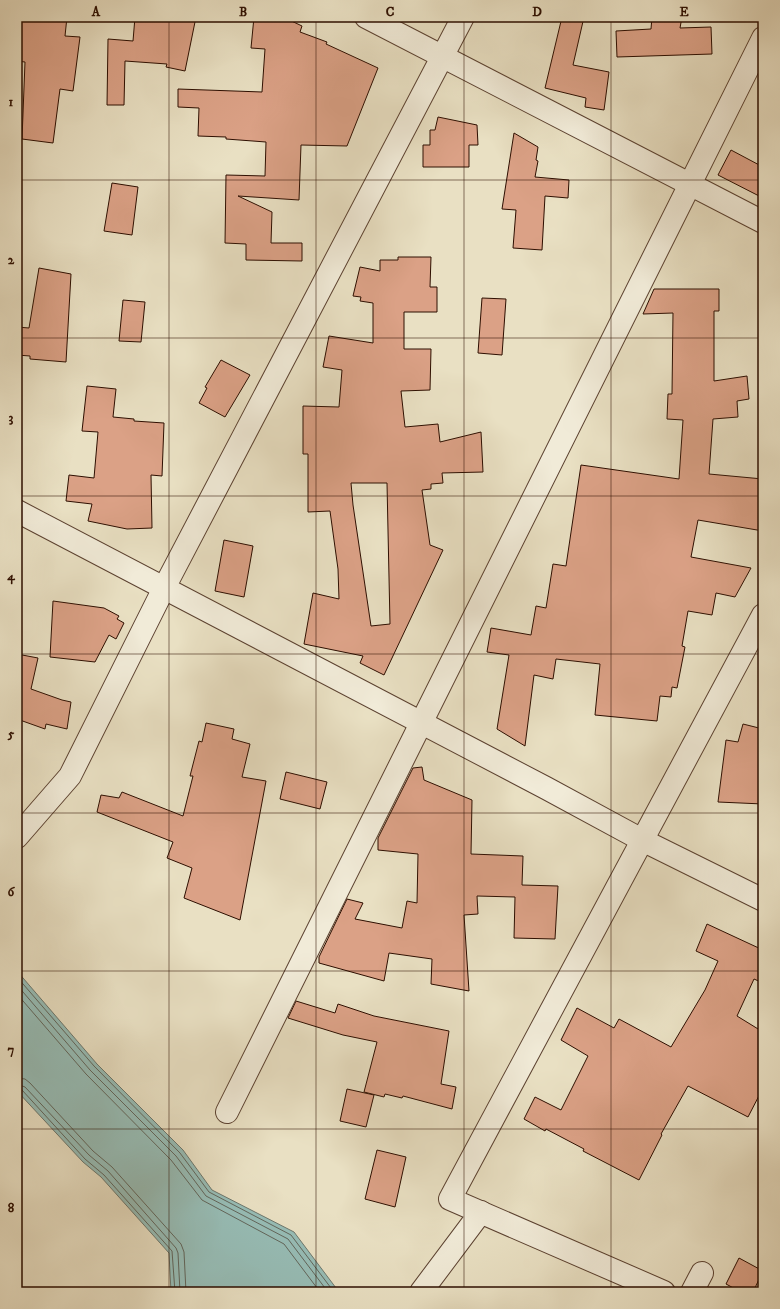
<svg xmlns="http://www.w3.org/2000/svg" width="780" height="1309" font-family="'IM FELL DW Pica',serif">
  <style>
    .water { fill: #97bdb6; stroke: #6d776d }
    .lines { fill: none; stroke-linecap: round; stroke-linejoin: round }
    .shore { stroke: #62665b; stroke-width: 1 }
    .building { fill: #dba186; stroke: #2d0e00; fill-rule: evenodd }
    .minor-casing { stroke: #5c4231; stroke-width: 24 }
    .minor { stroke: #f1ebd8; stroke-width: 22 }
    .grid { fill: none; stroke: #2d0e00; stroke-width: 1; stroke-opacity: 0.55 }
    .neatline { fill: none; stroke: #2d0e00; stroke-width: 1.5 }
    .grid-label { font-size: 13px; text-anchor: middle; font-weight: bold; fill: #2d0e00 }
  </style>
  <rect width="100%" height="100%" fill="#e9e0c3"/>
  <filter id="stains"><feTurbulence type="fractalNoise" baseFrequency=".005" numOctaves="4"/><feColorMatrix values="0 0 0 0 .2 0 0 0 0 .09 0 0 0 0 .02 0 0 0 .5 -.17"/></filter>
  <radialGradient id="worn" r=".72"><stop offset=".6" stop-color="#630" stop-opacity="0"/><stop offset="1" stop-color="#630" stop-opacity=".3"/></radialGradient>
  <polygon class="water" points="17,971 97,1064 183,1150 212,1190 294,1232 339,1292 171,1292 169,1253 101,1177 83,1162 17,1091"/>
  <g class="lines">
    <g class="shore">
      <polyline points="17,977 94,1066 180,1153 209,1192 291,1235 334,1292"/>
      <polyline points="17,985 90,1070 176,1156 206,1196 288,1239 328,1292"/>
      <polyline points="17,994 86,1074 171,1160 202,1200 284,1244 320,1292"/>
      <polyline points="17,1078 25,1079 30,1083 93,1151 112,1167 181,1244 184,1252 186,1292"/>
      <polyline points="17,1084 25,1087 89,1155 108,1171 176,1248 178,1253 180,1292"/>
      <polyline points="17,1089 22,1090 85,1159 104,1175 172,1251 175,1292"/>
    </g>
  </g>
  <g class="building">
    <polygon points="17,17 67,17 65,36 80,37 73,91 60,89 53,143 22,139 25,62 17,61"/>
    <polygon points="135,17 196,17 185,71 166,67 167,64 125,61 124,105 107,105 108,39 133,41"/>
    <polygon points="254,17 283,17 302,26 300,32 327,42 326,44 378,68 347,146 301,145 299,200 238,196 272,212 271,243 302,243 302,261 246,260 246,244 225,243 226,175 265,176 266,142 226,139 226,137 198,136 199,108 178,107 178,89 262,92 265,49 251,48"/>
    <polygon points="562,17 584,17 573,65 609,72 604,110 585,107 586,98 545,88"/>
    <polygon points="652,17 682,17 680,28 711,27 712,54 617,57 616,31 651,29"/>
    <polygon points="438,117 477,125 478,145 469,145 469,167 423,167 423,145 430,145 430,130 435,130"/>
    <polygon points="514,133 538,147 536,160 538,161 535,177 569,180 568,198 545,196 542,250 513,248 516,210 502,209"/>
    <polygon points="731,150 763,167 763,198 718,175"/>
    <polygon points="112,183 138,187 132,235 104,231"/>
    <path d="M398,257H431L430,287H437V312H404V349H431L430,390L401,391L405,427L438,424L440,442L481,432L483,472L442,473L443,483L431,484V489L422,490L430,545L443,550L384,675L360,663L363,656L304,644L313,593L339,599L338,569L330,511L308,512V454H303V406L339,407L342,370L323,367L329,336L373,343V303L360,301L361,297L353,296L360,267L380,271V260H398ZM351,483H387L390,624L371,626L353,505Z"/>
    <polygon points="39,268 71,274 66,362 30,359 30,356 17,355 17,327 29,328"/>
    <polygon points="654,289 719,289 719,311 714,311 714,381 747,376 749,399 737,401 738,417 713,419 709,474 763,479 763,531 698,520 691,557 751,568 735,597 716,593 712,615 688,611 682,646 685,647 677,688 672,687 671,697 660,696 657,721 595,715 600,664 556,659 553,679 534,675 525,746 497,729 509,655 487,652 491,628 531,635 536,606 546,608 553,564 566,566 581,465 679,479 683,420 667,419 668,394 672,394 673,313 643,314"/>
    <polygon points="482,298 506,299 502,355 478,353"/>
    <polygon points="123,300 145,302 141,342 119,341"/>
    <polygon points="221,360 250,375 225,417 199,403 207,388 205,387"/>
    <polygon points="87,386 116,389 113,417 134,419 134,421 164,423 162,476 151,475 152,528 127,529 88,521 92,504 66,501 69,475 94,478 98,432 82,431"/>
    <polygon points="224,540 253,546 244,597 215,591"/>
    <polygon points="53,601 104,608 119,616 117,619 124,623 116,639 109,635 95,662 50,657"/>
    <polygon points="17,654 38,658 31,689 62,700 71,702 67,729 46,724 45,729 17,719"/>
    <polygon points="206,723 234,729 232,739 250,744 242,777 266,781 240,920 184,898 192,868 167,858 173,842 97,812 101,795 119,798 122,792 183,816 193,776 190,776 199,741 202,742"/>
    <polygon points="743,724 763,729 763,804 718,802 726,740 738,742"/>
    <polygon points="422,767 424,780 472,800 471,854 523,856 522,885 558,886 555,939 514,938 515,897 477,896 478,914 464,915 469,991 431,984 432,959 389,953 384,981 319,963 319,957 347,899 363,903 355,919 402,928 407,901 417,903 418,854 378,850 378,838 413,768"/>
    <polygon points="286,772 327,782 320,809 280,799"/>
    <polygon points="707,924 763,950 763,983 754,979 737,1016 763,1032 763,1088 748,1117 688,1086 661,1134 662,1135 639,1180 583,1151 584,1149 546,1129 545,1131 524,1119 535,1097 561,1110 588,1056 561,1040 577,1008 614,1028 619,1019 671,1047 705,990 718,961 696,951"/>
    <polygon points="296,1001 335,1013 338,1004 374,1016 449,1031 441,1084 456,1087 452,1109 403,1096 402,1098 385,1094 384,1097 364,1092 377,1042 343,1035 288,1018"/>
    <polygon points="347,1089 374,1095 366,1127 340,1121"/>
    <polygon points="377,1150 406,1157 395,1207 365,1199"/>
    <polygon points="739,1258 763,1271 753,1292 741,1292 726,1284"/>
  </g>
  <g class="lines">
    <defs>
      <g id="minor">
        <polyline points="366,17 763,222"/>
        <polyline points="17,511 546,788 642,840 763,900"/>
        <polyline points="17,837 70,776 164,588 463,17"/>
        <polyline points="227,1112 763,38"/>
        <polyline points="421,1292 481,1212"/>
        <polyline points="664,1292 450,1199 763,615"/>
        <polyline points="692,1292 702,1273"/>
      </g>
    </defs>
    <use href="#minor" class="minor-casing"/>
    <use href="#minor" class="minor"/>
  </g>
  <path class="grid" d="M169,17V1292M316,17V1292M464,17V1292M611,17V1292M17,180H763M17,338H763M17,496H763M17,654H763M17,813H763M17,971H763M17,1129H763"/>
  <rect width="780" height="1309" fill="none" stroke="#e9e0c3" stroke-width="44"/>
  <rect x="22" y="22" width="736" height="1265" class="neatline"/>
  <g class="grid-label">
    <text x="96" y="16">A</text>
    <text x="243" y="16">B</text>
    <text x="390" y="16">C</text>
    <text x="537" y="16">D</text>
    <text x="684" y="16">E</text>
    <text x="11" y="106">1</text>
    <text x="11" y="264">2</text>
    <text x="11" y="422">3</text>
    <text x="11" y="580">4</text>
    <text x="11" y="738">5</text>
    <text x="11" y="896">6</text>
    <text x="11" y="1054">7</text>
    <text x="11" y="1212">8</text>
  </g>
  <rect width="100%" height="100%" filter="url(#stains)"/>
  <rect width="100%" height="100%" fill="url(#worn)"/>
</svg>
